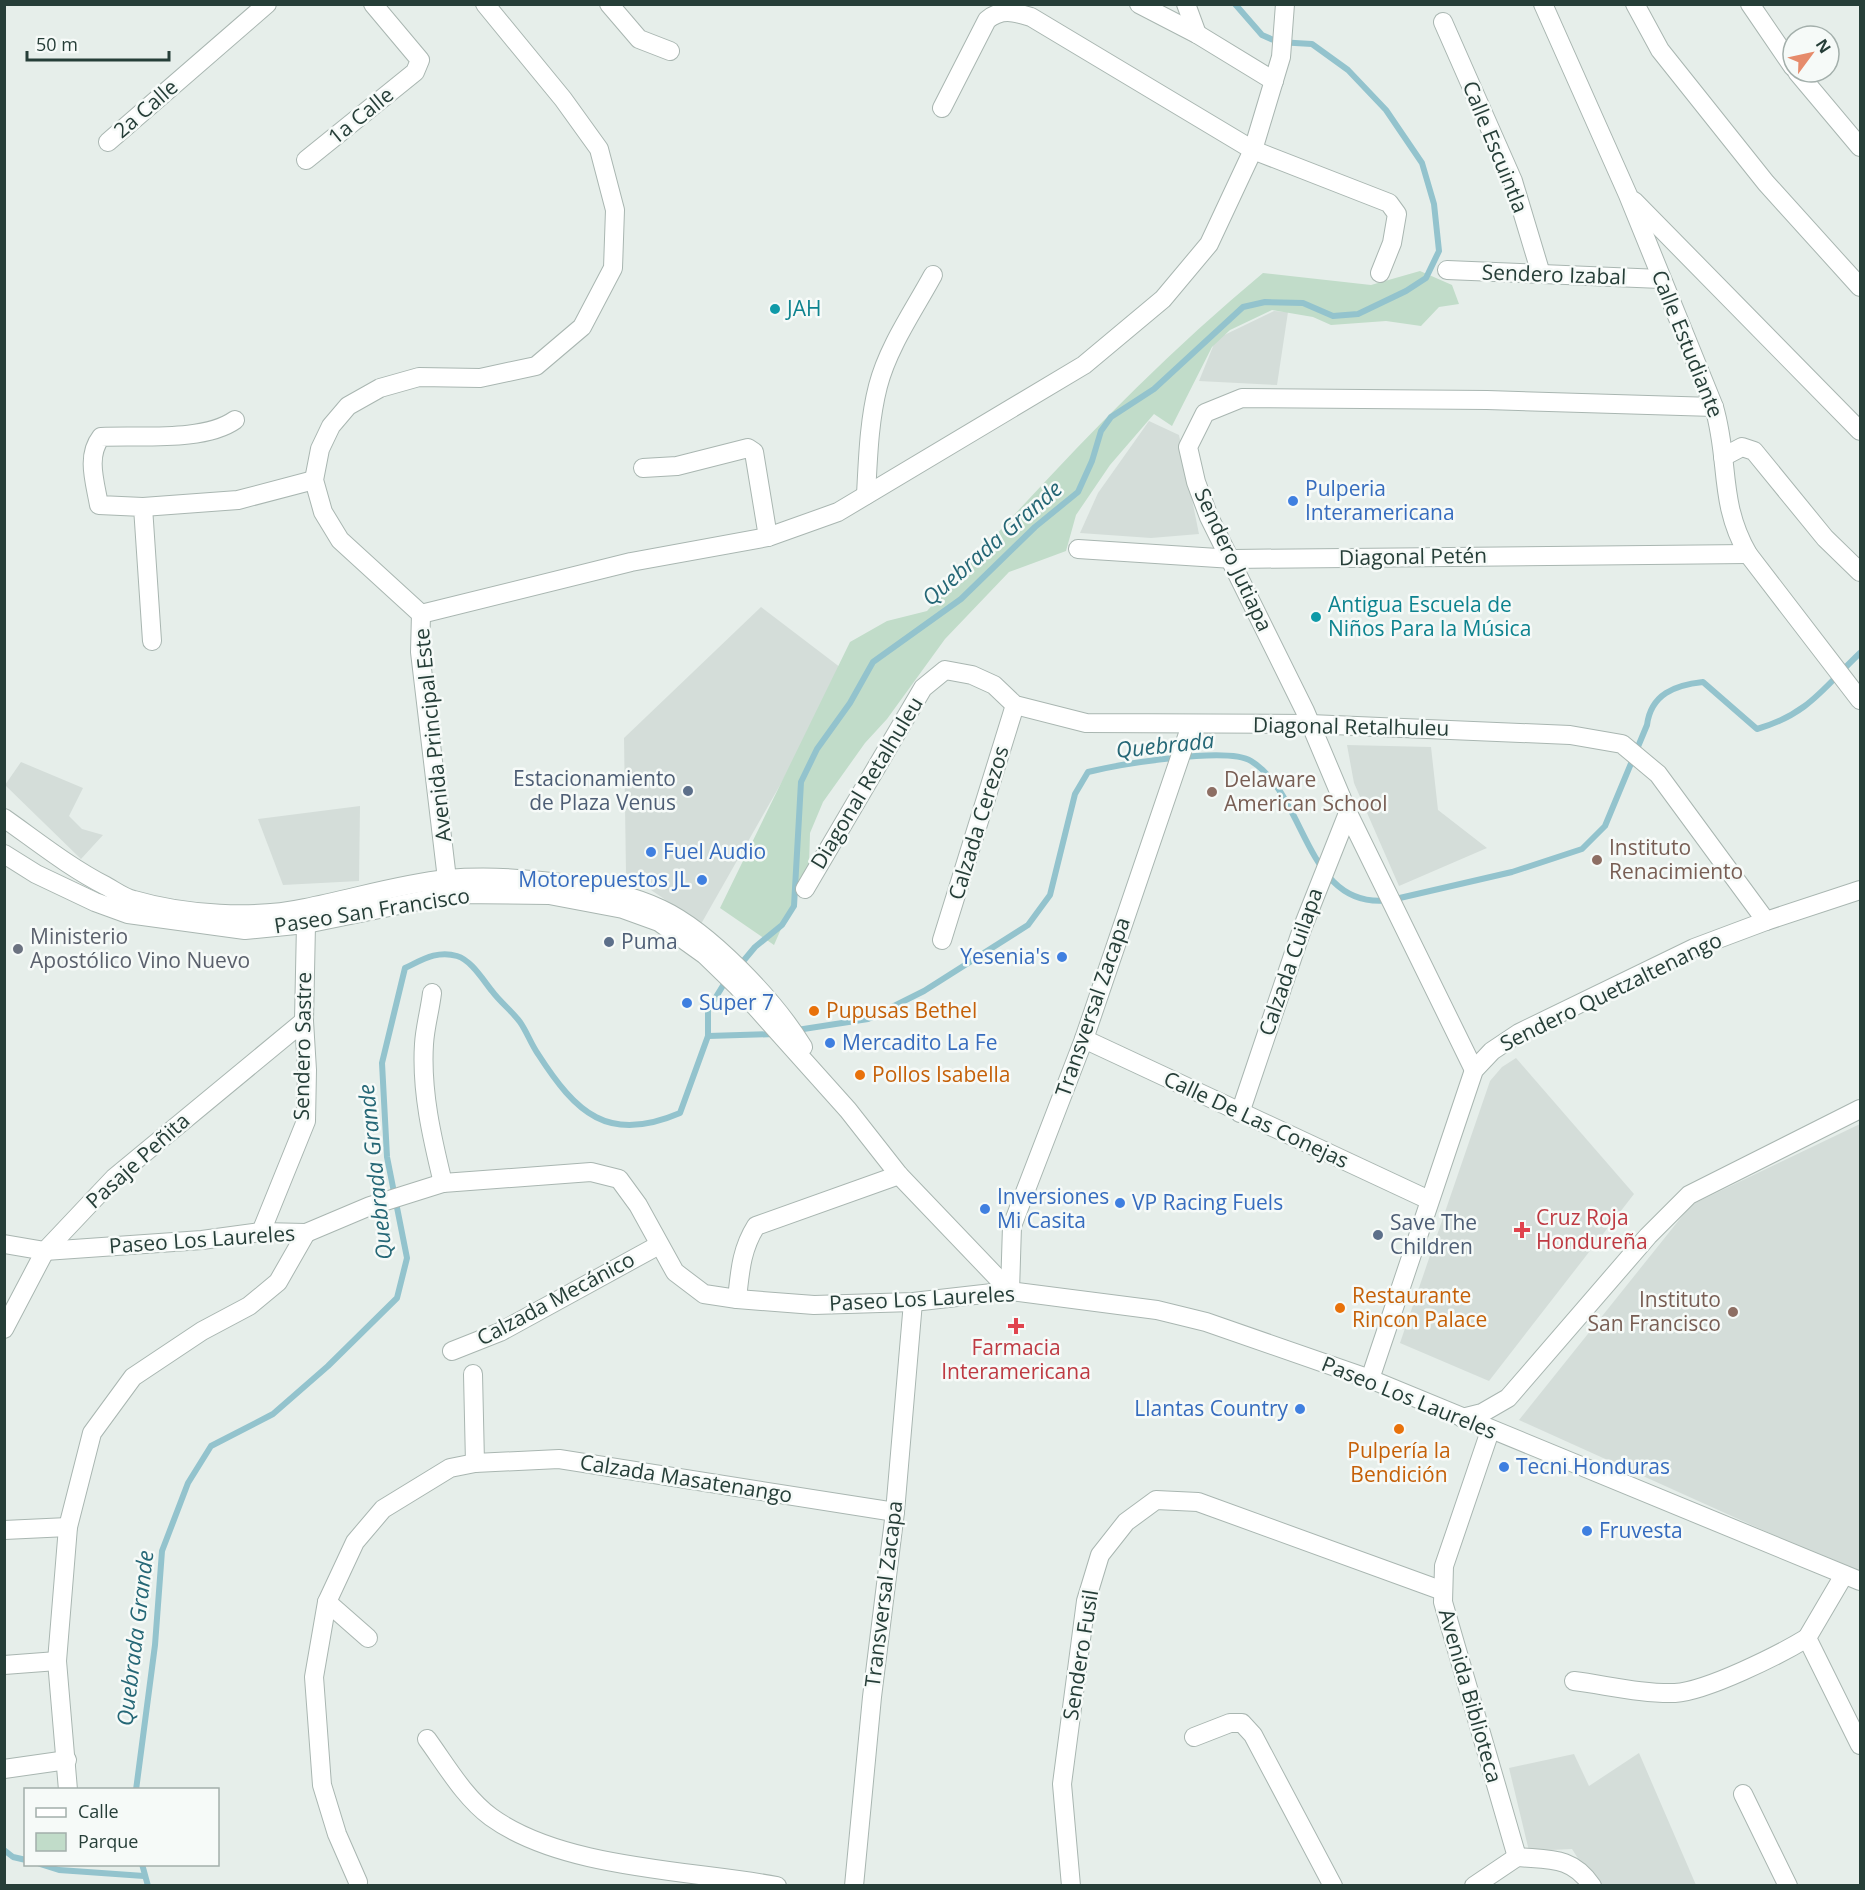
<svg xmlns="http://www.w3.org/2000/svg" width="1865" height="1890" font-family="'Open Sans',sans-serif">
  <style>
    .built { fill: #d4ddd9 }
    .green { fill: #c1dcc9 }
    .lines { fill: none; stroke-linecap: round; stroke-linejoin: round }
    .stream { stroke: #93c3cd; stroke-width: 6 }
    .minor-casing { stroke: #a9b6b1; stroke-width: 20 }
    .minor { stroke: #fff; stroke-width: 18 }
    .culture-dot { fill: #0f9aa8; stroke: #f6faf8; stroke-width: 2 }
    .shop-dot { fill: #3f7fe0; stroke: #f6faf8; stroke-width: 2 }
    .service-dot { fill: #5c6f8a; stroke: #f6faf8; stroke-width: 2 }
    .education-dot { fill: #8d6e63; stroke: #f6faf8; stroke-width: 2 }
    .worship-dot { fill: #6b7280; stroke: #f6faf8; stroke-width: 2 }
    .food-dot { fill: #e8710a; stroke: #f6faf8; stroke-width: 2 }
    .health-dot { fill: #e0444e; stroke: #f6faf8; stroke-width: 2 }
    .labels { text-anchor: middle; stroke-width: 5; stroke-linejoin: round; paint-order: stroke }
    .street-label { font-size: 21px; fill: #263e38; stroke: #f6faf8 }
    .culture-label { font-size: 21px; fill: #0d838f; stroke: #f6faf8; text-anchor: start }
    .shop-label { font-size: 21px; fill: #366cbe; stroke: #f6faf8; text-anchor: start }
    .service-label { font-size: 21px; fill: #4e5e75; stroke: #f6faf8; text-anchor: start }
    .education-label { font-size: 21px; fill: #785e54; stroke: #f6faf8; text-anchor: start }
    .worship-label { font-size: 21px; fill: #5b616d; stroke: #f6faf8; text-anchor: start }
    .food-label { font-size: 21px; fill: #c56008; stroke: #f6faf8; text-anchor: start }
    .health-label { font-size: 21px; fill: #be3a42; stroke: #f6faf8; text-anchor: start }
    .water-label { font-size: 22px; font-style: italic; fill: #256776; stroke: #f6faf8 }
  </style>
  <rect width="100%" height="100%" fill="#e6eeea"/>
  <g class="built">
    <polygon points="1274,311 1288,312 1277,385 1199,381 1216,339"/>
    <polygon points="1149,421 1179,435 1199,534 1151,538 1080,533 1098,493"/>
    <polygon points="761,607 845,671 701,924 626,873 624,738"/>
    <polygon points="1347,745 1431,747 1438,810 1487,848 1399,886 1354,783"/>
    <polygon points="21,762 83,788 69,816 82,829 103,835 81,859 5,785"/>
    <polygon points="360,806 359,881 283,885 258,819"/>
    <polygon points="1516,1058 1634,1194 1489,1381 1400,1343 1490,1081 1502,1067"/>
    <polygon points="1860,1124 1860,1574 1519,1420 1691,1205"/>
    <polygon points="1639,1753 1696,1885 1595,1885 1572,1849 1529,1851 1509,1768 1574,1754 1589,1786"/>
  </g>
  <path class="green" d="M1420,271L1452,285L1459,304L1439,307L1421,326L1386,321L1331,325L1313,317L1272,310L1230,330L1212,347L1172,426L1154,414L1110,465L1076,515L1066,551L1009,572L945,639L887,719L865,743L823,802L810,833L809,865L774,945L720,908L850,642L887,621L927,611C1033,493 1140,375 1263,273L1371,285Z"/>
  <g class="lines">
    <g class="stream">
      <polyline points="740,965 755,947 782,925 794,906 801,782 817,749 850,703 873,662 961,599 1035,527 1078,492 1092,461 1101,431 1111,417 1154,389 1243,307 1265,302 1303,303 1333,316 1358,314 1406,291 1426,278 1439,251 1434,204 1422,163 1386,110 1348,70 1312,44 1278,42 1262,35 1235,4"/>
      <path d="M797,1030L868,1019L924,991L1028,925L1050,895L1075,794L1088,772C1116,765 1227,746 1251,761C1308,796 1305,912 1391,900L1512,872L1582,849L1605,826L1647,725C1651,694 1675,685 1703,682L1757,729C1809,714 1824,687 1860,653"/>
      <polyline points="708,1036 775,1034"/>
      <path d="M136,1790L155,1645L162,1551L188,1483L211,1446L273,1414L328,1366L397,1298L407,1258L387,1157L382,1063L405,968C422,960 437,950 457,956C471,960 483,980 492,991C500,1002 512,1011 520,1022C527,1032 531,1044 538,1054C576,1113 608,1144 680,1113L708,1036V1010L727,979"/>
      <polyline points="4,1850 13,1857 26,1860"/>
      <polyline points="40,1864 59,1870 144,1876"/>
      <polyline points="142,1864 148,1886"/>
    </g>
    <defs>
      <g id="minor">
        <polyline points="609,4 639,39 670,51"/>
        <polyline points="1139,4 1197,34 1274,81"/>
        <polyline points="1186,4 1197,34"/>
        <path d="M1543,4L1628,195L1714,407C1730,461 1718,502 1748,554L1860,700"/>
        <polyline points="1635,4 1660,50 1766,183 1860,287"/>
        <polyline points="1750,4 1793,67"/>
        <polyline points="1443,22 1513,181 1541,274"/>
        <polyline points="1797,72 1860,147"/>
        <path d="M942,108L987,20C1002,8 1014,12 1031,17L1253,150L1389,203L1397,214L1392,243L1380,273"/>
        <polyline points="108,142 267,4"/>
        <polyline points="306,160 415,72 420,60 373,4"/>
        <polyline points="1634,201 1860,431"/>
        <polyline points="1447,270 1661,279"/>
        <polyline points="1723,457 1742,447 1754,451 1825,538 1860,572"/>
        <polyline points="643,468 677,466 748,448 754,452 768,537"/>
        <path d="M866,495C868,458 869,421 878,386C888,347 914,310 933,275"/>
        <polyline points="143,507 238,500 314,480"/>
        <polyline points="1078,549 1233,559 1748,554"/>
        <polyline points="421,614 631,562 768,537 838,512 1084,365 1163,299 1209,244 1253,150 1281,57 1285,4"/>
        <path d="M152,641L143,507L99,505C95,482 86,456 101,437C140,435 204,442 235,420"/>
        <path d="M4,818C38,842 69,867 106,886C115,891 124,898 134,900C185,915 254,919 305,908C352,899 399,884 447,879C507,874 607,883 661,909C710,932 775,1001 803,1047"/>
        <polyline points="4,854 36,874 95,902 128,914 245,930 306,924 453,894 549,895 623,909 659,922 705,955 737,986 848,1110 899,1175 1010,1291"/>
        <polyline points="447,879 420,652 421,614 340,540 323,512 314,480 320,449 331,426 348,406 380,388 419,377 480,378 536,366 582,327 613,268 615,210 599,149 563,99 485,4"/>
        <polyline points="805,889 923,688 945,670 972,675 994,685 1015,705 1086,723 1310,724 1570,735 1622,744 1658,774 1766,921"/>
        <polyline points="942,940 1015,705"/>
        <path d="M432,993C430,1010 425,1027 424,1044C421,1091 432,1138 443,1183"/>
        <polyline points="1084,1039 1429,1200"/>
        <polyline points="1474,1070 1348,813 1305,711 1209,517 1196,482 1188,447 1205,413 1242,398 1487,400 1714,407"/>
        <polyline points="1240,1113 1302,929 1348,813"/>
        <polyline points="261,1232 306,1121 307,1070 304,1021 306,924"/>
        <polyline points="4,1244 45,1251 202,1240 261,1232 306,1233 370,1206 443,1183 591,1172 619,1179 638,1205 675,1272 704,1294 737,1299 814,1305 913,1302 1010,1291 1157,1310 1206,1322 1370,1379 1860,1581"/>
        <polyline points="1010,1291 1012,1226 1084,1039 1191,725"/>
        <path d="M737,1299C740,1272 741,1250 756,1226L899,1175"/>
        <polyline points="4,1329 45,1251 114,1178 304,1021"/>
        <polyline points="452,1351 500,1332 659,1245"/>
        <polyline points="473,1374 475,1463"/>
        <polyline points="1370,1379 1474,1070 1492,1051 1519,1033 1694,948 1766,921 1860,890"/>
        <polyline points="1462,1418 1482,1413 1508,1398 1648,1236 1689,1195 1860,1109"/>
        <polyline points="1490,1431 1444,1566 1443,1602 1517,1857"/>
        <polyline points="4,1530 68,1527"/>
        <polyline points="1844,1575 1807,1638 1860,1745"/>
        <polyline points="327,1602 368,1638"/>
        <polyline points="4,1665 57,1661"/>
        <path d="M1574,1681C1606,1685 1642,1694 1675,1693C1707,1691 1779,1655 1807,1638"/>
        <polyline points="1194,1737 1230,1723 1242,1723 1253,1735 1333,1886"/>
        <path d="M427,1739C446,1765 464,1797 491,1817C563,1869 690,1870 777,1886"/>
        <polyline points="4,1769 67,1760"/>
        <polyline points="68,1790 57,1661 68,1527 92,1433 133,1377 202,1331 249,1306 278,1282 306,1233"/>
        <polyline points="1743,1794 1788,1886"/>
        <path d="M1517,1857C1549,1860 1572,1856 1592,1886"/>
        <polyline points="358,1882 337,1834 322,1785 314,1677 327,1602 355,1542 383,1509 450,1468 475,1463 559,1459 895,1512"/>
        <polyline points="854,1886 872,1697 895,1512 913,1302"/>
        <polyline points="1071,1886 1062,1784 1086,1601 1100,1555 1126,1522 1156,1500 1198,1502 1443,1591"/>
        <polyline points="1474,1886 1517,1857"/>
      </g>
    </defs>
    <use href="#minor" class="minor-casing"/>
    <use href="#minor" class="minor"/>
  </g>
  <g class="culture-dot">
    <circle cx="775" cy="309" r="6"/>
    <circle cx="1316" cy="617" r="6"/>
  </g>
  <g class="shop-dot">
    <circle cx="1293" cy="501" r="6"/>
    <circle cx="651" cy="852" r="6"/>
    <circle cx="702" cy="880" r="6"/>
    <circle cx="1062" cy="957" r="6"/>
    <circle cx="687" cy="1003" r="6"/>
    <circle cx="830" cy="1043" r="6"/>
    <circle cx="1120" cy="1203" r="6"/>
    <circle cx="985" cy="1209" r="6"/>
    <circle cx="1300" cy="1409" r="6"/>
    <circle cx="1504" cy="1467" r="6"/>
    <circle cx="1587" cy="1531" r="6"/>
  </g>
  <g class="service-dot">
    <circle cx="688" cy="791" r="6"/>
    <circle cx="609" cy="942" r="6"/>
    <circle cx="1378" cy="1235" r="6"/>
  </g>
  <g class="education-dot">
    <circle cx="1212" cy="792" r="6"/>
    <circle cx="1597" cy="860" r="6"/>
    <circle cx="1733" cy="1312" r="6"/>
  </g>
  <circle class="worship-dot" cx="18" cy="949" r="6"/>
  <g class="food-dot">
    <circle cx="814" cy="1011" r="6"/>
    <circle cx="860" cy="1075" r="6"/>
    <circle cx="1340" cy="1308" r="6"/>
    <circle cx="1399" cy="1429" r="6"/>
  </g>
  <g class="health-dot">
    <path d="M1519 1221h6v6h6v6h-6v6h-6v-6h-6v-6h6z"/>
    <path d="M1013 1317h6v6h6v6h-6v6h-6v-6h-6v-6h6z"/>
  </g>
  <g class="labels">
    <g class="street-label">
      <text transform="translate(146 109) rotate(-41)" y="7">2a Calle</text>
      <text transform="translate(361 116) rotate(-39)" y="7">1a Calle</text>
      <text transform="translate(1495 147) rotate(68)" y="7">Calle Escuintla</text>
      <text transform="translate(1554 275) rotate(2)" y="7">Sendero Izabal</text>
      <text transform="translate(1687 344) rotate(68)" y="7">Calle Estudiante</text>
      <text transform="translate(1413 557) rotate(-1)" y="7">Diagonal Petén</text>
      <text transform="translate(1233 560) rotate(65)" y="7">Sendero Jutiapa</text>
      <text transform="translate(1351 727) rotate(1)" y="7">Diagonal Retalhuleu</text>
      <text transform="translate(433 735) rotate(-96)" y="7">Avenida Principal Este</text>
      <text transform="translate(867 783) rotate(-59)" y="7">Diagonal Retalhuleu</text>
      <text transform="translate(979 823) rotate(-73)" y="7">Calzada Cerezos</text>
      <text transform="translate(372 911) rotate(-9)" y="7">Paseo San Francisco</text>
      <text transform="translate(1291 962) rotate(-71)" y="7">Calzada Cuilapa</text>
      <text transform="translate(1611 992) rotate(-26)" y="7">Sendero Quetzaltenango</text>
      <text transform="translate(1093 1007) rotate(-71)" y="7">Transversal Zacapa</text>
      <text transform="translate(303 1046) rotate(-89)" y="7">Sendero Sastre</text>
      <text transform="translate(1256 1120) rotate(25)" y="7">Calle De Las Conejas</text>
      <text transform="translate(138 1161) rotate(-42)" y="7">Pasaje Peñita</text>
      <text transform="translate(202 1240) rotate(-4)" y="7">Paseo Los Laureles</text>
      <text transform="translate(556 1299) rotate(-28)" y="7">Calzada Mecánico</text>
      <text transform="translate(922 1299) rotate(-3)" y="7">Paseo Los Laureles</text>
      <text transform="translate(1409 1398) rotate(22)" y="7">Paseo Los Laureles</text>
      <text transform="translate(686 1479) rotate(9)" y="7">Calzada Masatenango</text>
      <text transform="translate(884 1594) rotate(-83)" y="7">Transversal Zacapa</text>
      <text transform="translate(1081 1655) rotate(-81)" y="7">Sendero Fusil</text>
      <text transform="translate(1470 1696) rotate(74)" y="7">Avenida Biblioteca</text>
    </g>
    <g class="culture-label">
      <text x="787" y="316">JAH</text>
      <text x="1328" y="612">Antigua Escuela de<tspan x="1328" dy="24">Niños Para la Música</tspan></text>
    </g>
    <g class="shop-label">
      <text x="1305" y="496">Pulperia<tspan x="1305" dy="24">Interamericana</tspan></text>
      <text x="663" y="859">Fuel Audio</text>
      <text x="690" y="887" text-anchor="end">Motorepuestos JL</text>
      <text x="1050" y="964" text-anchor="end">Yesenia's</text>
      <text x="699" y="1010">Super 7</text>
      <text x="842" y="1050">Mercadito La Fe</text>
      <text x="997" y="1204">Inversiones<tspan x="997" dy="24">Mi Casita</tspan></text>
      <text x="1132" y="1210">VP Racing Fuels</text>
      <text x="1288" y="1416" text-anchor="end">Llantas Country</text>
      <text x="1516" y="1474">Tecni Honduras</text>
      <text x="1599" y="1538">Fruvesta</text>
    </g>
    <g class="service-label">
      <text x="676" y="786" text-anchor="end">Estacionamiento<tspan x="676" dy="24">de Plaza Venus</tspan></text>
      <text x="621" y="949">Puma</text>
      <text x="1390" y="1230">Save The<tspan x="1390" dy="24">Children</tspan></text>
    </g>
    <g class="education-label">
      <text x="1224" y="787">Delaware<tspan x="1224" dy="24">American School</tspan></text>
      <text x="1609" y="855">Instituto<tspan x="1609" dy="24">Renacimiento</tspan></text>
      <text x="1721" y="1307" text-anchor="end">Instituto<tspan x="1721" dy="24">San Francisco</tspan></text>
    </g>
    <g class="worship-label">
      <text x="30" y="944">Ministerio<tspan x="30" dy="24">Apostólico Vino Nuevo</tspan></text>
    </g>
    <g class="food-label">
      <text x="826" y="1018">Pupusas Bethel</text>
      <text x="872" y="1082">Pollos Isabella</text>
      <text x="1352" y="1303">Restaurante<tspan x="1352" dy="24">Rincon Palace</tspan></text>
      <text x="1399" y="1458" text-anchor="middle">Pulpería la<tspan x="1399" dy="24">Bendición</tspan></text>
    </g>
    <g class="health-label">
      <text x="1536" y="1225">Cruz Roja<tspan x="1536" dy="24">Hondureña</tspan></text>
      <text x="1016" y="1355" text-anchor="middle">Farmacia<tspan x="1016" dy="24">Interamericana</tspan></text>
    </g>
    <g class="water-label">
      <text transform="translate(992 543) rotate(-41)" y="8">Quebrada Grande</text>
      <text transform="translate(1165 745) rotate(-6)" y="8">Quebrada</text>
      <text transform="translate(375 1172) rotate(-96)" y="8">Quebrada Grande</text>
      <text transform="translate(135 1638) rotate(-83)" y="8">Quebrada Grande</text>
    </g>
  </g>
  <rect width="1865" height="1890" fill="none" stroke="#263e38" stroke-width="12"/>
  <rect x="24" y="1788" width="195" height="78" fill="#f6faf8" stroke="#a3afab" stroke-width="1.5"/>
  <rect x="36" y="1808" width="30" height="9" fill="#ffffff" stroke="#a3afab" stroke-width="1.5"/>
  <text x="78" y="1818" font-size="18" fill="#263e38">Calle</text>
  <rect x="36" y="1833" width="30" height="18" fill="#c1dcc9" stroke="#a3afab" stroke-width="1.5"/>
  <text x="78" y="1848" font-size="18" fill="#263e38">Parque</text>
  <g transform="translate(1811 54) rotate(57)"><circle r="28" fill="#f6faf8" stroke="#a3afab" stroke-width="1.5"/>
  <path d="M0-4.5L10 22L0 15L-10 22Z" fill="#e68b6b"/>
  <text y="-9" font-size="16" font-weight="bold" text-anchor="middle" fill="#263e38">N</text>
  </g>
  <path d="M27 51v9h142v-9" fill="none" stroke="#263e38" stroke-width="3"/>
  <text x="36" y="51" font-size="18" fill="#263e38" stroke="#f6faf8" stroke-width="4.5" paint-order="stroke">50 m</text>
</svg>
